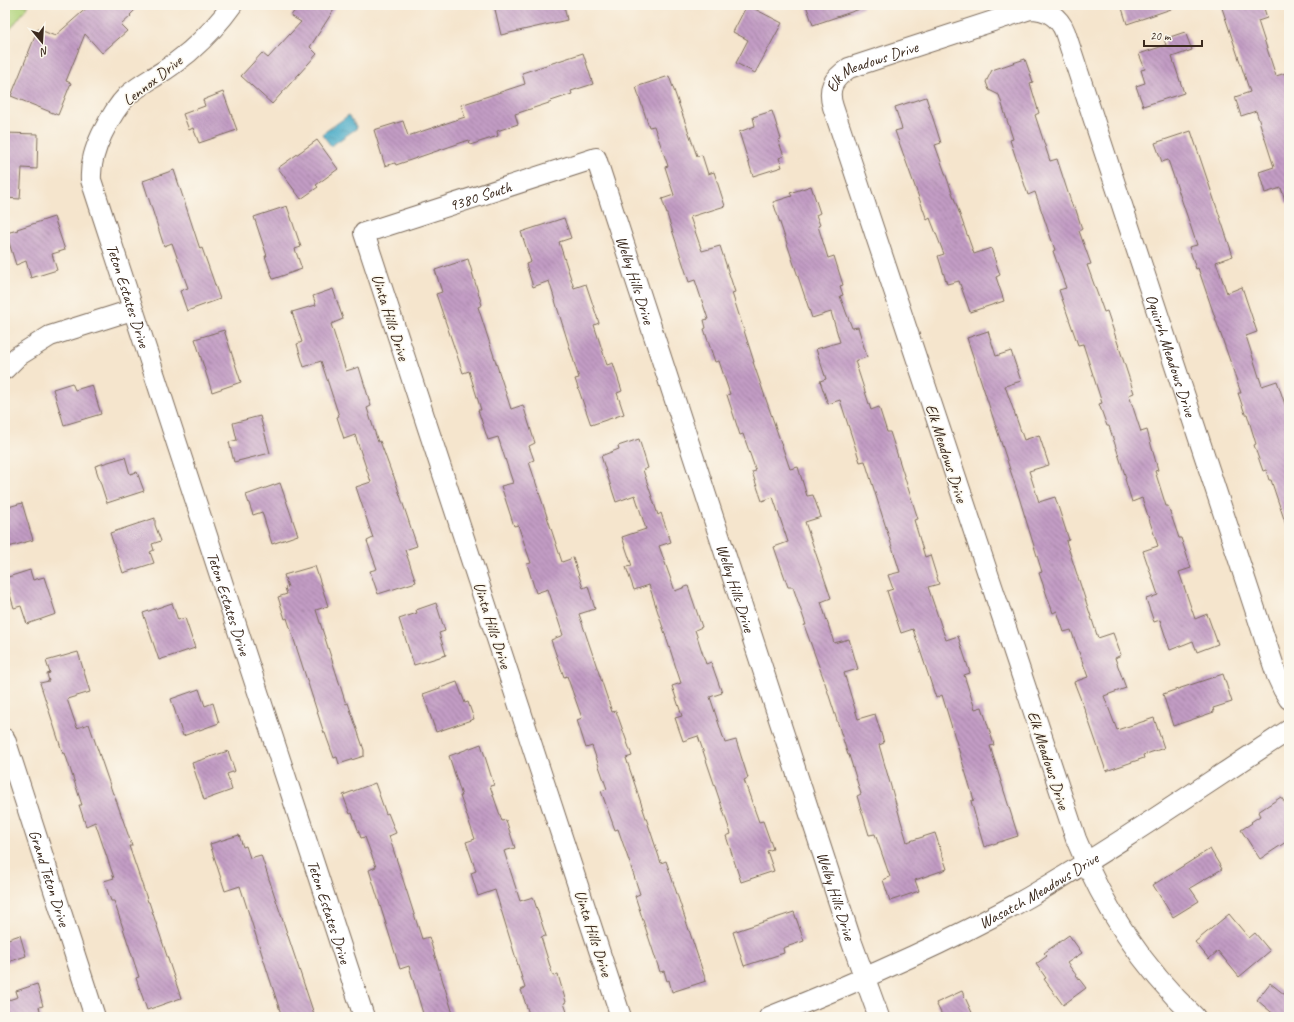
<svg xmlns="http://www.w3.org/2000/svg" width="1294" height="1022" font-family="Caveat,sans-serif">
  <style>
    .park { fill: #b1d47c; stroke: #767f4d }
    .water { fill: url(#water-ripples); stroke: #426a72 }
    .building { fill: url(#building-back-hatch) }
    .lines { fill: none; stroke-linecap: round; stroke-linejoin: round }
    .street-casing { stroke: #7c6b5b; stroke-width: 22 }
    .street { stroke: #fff; stroke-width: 20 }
    .labels { text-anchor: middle; stroke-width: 3; stroke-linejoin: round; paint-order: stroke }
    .street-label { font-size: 16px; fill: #3b2a1e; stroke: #fbf7ec }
  </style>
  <defs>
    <pattern id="water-ripples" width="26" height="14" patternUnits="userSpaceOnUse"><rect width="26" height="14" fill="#48abc7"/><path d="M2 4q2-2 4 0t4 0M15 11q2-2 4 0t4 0" fill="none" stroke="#3d8ba1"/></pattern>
    <pattern id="building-back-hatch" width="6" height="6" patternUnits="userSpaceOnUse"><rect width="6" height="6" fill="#c29cc4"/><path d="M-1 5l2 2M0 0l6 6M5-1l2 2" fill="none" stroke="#9f7f9f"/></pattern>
  </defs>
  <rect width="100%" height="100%" fill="#fbf7ec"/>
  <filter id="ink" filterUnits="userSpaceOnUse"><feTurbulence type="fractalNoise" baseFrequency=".025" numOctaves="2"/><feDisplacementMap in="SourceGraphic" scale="8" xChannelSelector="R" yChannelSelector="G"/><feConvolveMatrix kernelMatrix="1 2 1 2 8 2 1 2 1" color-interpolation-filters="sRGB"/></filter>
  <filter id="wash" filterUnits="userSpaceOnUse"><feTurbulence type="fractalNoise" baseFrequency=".012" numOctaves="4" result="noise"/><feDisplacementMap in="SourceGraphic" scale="16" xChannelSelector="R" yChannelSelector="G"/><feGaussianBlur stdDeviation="0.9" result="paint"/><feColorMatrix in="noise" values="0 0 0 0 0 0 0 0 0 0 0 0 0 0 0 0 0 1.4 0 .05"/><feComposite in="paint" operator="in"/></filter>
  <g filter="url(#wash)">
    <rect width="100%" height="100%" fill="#f5e5cd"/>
    <polygon class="park" points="5,5 29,5 5,36"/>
    <polygon class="water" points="349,115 357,128 331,146 322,134"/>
    <g id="blocks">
      <g class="building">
        <polygon points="90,5 140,5 130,15 131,16 121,25 127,31 102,53 85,34 66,81 71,83 58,115 11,96 38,29 55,36"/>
        <polygon points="298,5 337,5 310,47 317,54 272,104 241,76 262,53 268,58 301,22 291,16"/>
        <polygon points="494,5 564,5 567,20 501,35"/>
        <polygon points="747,5 782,23 755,73 736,63 748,40 733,32"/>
        <polygon points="806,5 863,5 863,8 813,25"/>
        <polygon points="1121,5 1174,5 1174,8 1127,24"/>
        <polygon points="1232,5 1263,5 1267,18 1258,21 1276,76 1289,72 1289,203 1286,203 1281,188 1265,193 1259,172 1274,167 1256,111 1241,116 1235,97 1250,92 1222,8"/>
        <polygon points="1185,32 1192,50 1172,57 1184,93 1143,106 1136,86 1145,83 1141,70 1145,69 1139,54 1166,45 1164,39"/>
        <polygon points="583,53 593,84 571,91 572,94 551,101 552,102 515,114 518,124 497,131 498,136 470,145 469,140 396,165 395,163 385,166 374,130 403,121 408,136 465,117 461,105 525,84 522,73"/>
        <polygon points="1025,59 1033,82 1030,83 1039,113 1035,115 1050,161 1057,159 1073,208 1075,207 1082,229 1079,231 1091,264 1087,265 1104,312 1107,311 1118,344 1134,393 1129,395 1141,432 1147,430 1158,470 1155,471 1166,506 1168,506 1179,538 1181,538 1191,568 1179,572 1195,619 1207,614 1218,644 1197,652 1193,641 1170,650 1160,620 1154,622 1146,599 1158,595 1143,551 1158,546 1142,498 1132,502 1125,479 1126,478 1109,426 1107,426 1099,404 1102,403 1083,344 1078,345 1059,290 1066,288 1053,251 1055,250 1035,192 1028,195 1010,140 1013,139 999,95 989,90 986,82 992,70"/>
        <polygon points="669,76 697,156 702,155 708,174 714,172 725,206 690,217 702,251 720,246 735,292 732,293 754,362 753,362 790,469 798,467 807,496 813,495 821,517 805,522 831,598 821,602 834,643 849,639 858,669 844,673 858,719 875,714 884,743 879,745 907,842 935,833 947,869 915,880 919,891 890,901 883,880 890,877 875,834 869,835 857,796 861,794 849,755 848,755 824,680 804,625 806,625 793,587 788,587 774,547 788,542 773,497 762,501 752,472 756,471 743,434 740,435 727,395 730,394 719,361 715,362 704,329 706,328 704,320 708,319 695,280 689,282 662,199 674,195 665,167 668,166 654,126 649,127 636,87"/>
        <polygon points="223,92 237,130 199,143 193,128 189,130 183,114 205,106 203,100"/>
        <polygon points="926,97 941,143 935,145 974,254 991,248 1000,275 996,277 1004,301 970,312 959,281 947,284 938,256 944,254 930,218 927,220 895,131 902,129 895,107"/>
        <polygon points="772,111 781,139 778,140 784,156 779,158 782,167 753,176 739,132 755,126 753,117"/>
        <polygon points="1191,131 1233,256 1216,262 1227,293 1242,287 1257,332 1246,336 1262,386 1277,381 1289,416 1289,524 1286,525 1271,480 1269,480 1266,470 1263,471 1254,445 1256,444 1247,414 1245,414 1238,393 1241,393 1198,268 1196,269 1189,247 1197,245 1168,160 1162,162 1155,143"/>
        <polygon points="5,133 38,134 37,169 22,168 20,199 5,198"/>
        <polygon points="317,140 338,169 316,185 318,187 301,199 278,168"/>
        <polygon points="174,170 200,249 202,248 220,299 187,311 180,291 188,288 172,243 164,246 143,181"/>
        <polygon points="811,186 820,213 816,215 820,225 818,226 828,258 834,256 843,285 840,286 843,295 840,296 852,328 858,327 867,357 855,361 871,410 879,407 887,432 890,432 918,519 914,520 925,557 930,555 939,584 928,587 946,640 958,636 970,673 964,675 975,709 982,707 994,745 990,746 1018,836 984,847 971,801 974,800 942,695 936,698 913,629 901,633 887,591 893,589 888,575 900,572 865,461 860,462 840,400 828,404 820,381 826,379 816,349 840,342 831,312 812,318 773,202 792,196 790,193"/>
        <polygon points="287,206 301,247 295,249 302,269 273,279 265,256 267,256 254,217"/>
        <polygon points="54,217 65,250 52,254 57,270 31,278 26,261 16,265 6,233 18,230 17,229"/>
        <polygon points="564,218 571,238 559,242 574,288 586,284 599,323 594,325 607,365 613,363 622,391 617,393 624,414 591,425 575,379 579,378 549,281 533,287 526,264 531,262 521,232"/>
        <polygon points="468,259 482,305 478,307 511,409 523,405 535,443 529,446 534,460 529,462 562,562 573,558 583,588 588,586 595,609 579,614 612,712 616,711 632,756 626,758 661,863 666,861 706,981 672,992 669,980 667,981 664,971 660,972 635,896 640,894 629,861 618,829 615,830 601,791 607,789 592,746 586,748 577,720 582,718 567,676 564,677 551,640 563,635 548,589 536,593 527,564 531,563 518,525 514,526 501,486 513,483 498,437 488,440 478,410 481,410 469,371 463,373 436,294 442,292 435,270"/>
        <polygon points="333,289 343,319 331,324 346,371 359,367 371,406 367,408 378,442 380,441 392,474 393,474 417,546 405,550 416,582 378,594 370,571 377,569 367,541 373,538 356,487 371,482 355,435 344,439 337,417 339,416 321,361 304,367 297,344 302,342 292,312 316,305 313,296"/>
        <polygon points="224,330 241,382 212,392 195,339"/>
        <polygon points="988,331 996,356 1011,351 1021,381 1005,386 1024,440 1039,435 1049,465 1029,471 1039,502 1055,497 1069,540 1066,541 1098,638 1113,633 1121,655 1115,658 1126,688 1104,696 1117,730 1154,718 1164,748 1143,755 1144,758 1106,771 1086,713 1074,682 1088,677 1071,630 1064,632 1057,611 1053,613 1039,573 1042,572 1018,494 967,338"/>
        <polygon points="72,383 75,390 92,385 101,414 64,425 53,389"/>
        <polygon points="260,416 270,453 234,462 229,442 237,440 233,423"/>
        <polygon points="639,439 648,468 643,470 658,515 661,513 671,542 659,546 675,591 688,586 702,627 695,630 706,664 711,662 722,693 710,697 725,743 736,740 748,778 744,780 759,822 763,821 773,849 767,851 774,871 741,882 726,836 731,834 698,736 683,741 675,718 682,716 672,686 681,683 649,585 634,590 626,567 632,566 622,537 646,529 635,495 616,502 601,456 619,449 618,446"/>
        <polygon points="125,457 130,474 137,472 144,491 107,503 95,466"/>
        <polygon points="280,483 298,535 272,544 262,512 253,515 246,495"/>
        <polygon points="22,503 33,540 5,548 5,508"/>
        <polygon points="155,518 155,525 161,541 152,544 154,550 150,552 154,563 123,573 110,533"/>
        <polygon points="315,566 328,606 316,610 346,704 348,703 364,750 364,756 339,764 337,757 334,758 325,733 324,733 287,618 285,619 278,597 287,594 285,588 288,587 284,575"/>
        <polygon points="30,570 33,580 44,577 56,614 27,624 21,606 14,608 5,578"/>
        <polygon points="172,603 178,620 185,618 195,648 159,660 143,613"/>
        <polygon points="436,603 445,631 439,633 446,655 414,665 399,619 417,613 416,610"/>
        <polygon points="78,652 90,692 67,699 77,728 89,724 113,794 114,794 132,846 129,846 148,902 149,902 181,998 147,1010 136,978 139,977 122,925 114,901 111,901 104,881 114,878 95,822 86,826 79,805 82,805 65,753 63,754 40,683 49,681 47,674 50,673 46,661"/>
        <polygon points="1223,674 1232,702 1213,708 1214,712 1173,726 1163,694"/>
        <polygon points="457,682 465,703 468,702 474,719 436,732 423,694"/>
        <polygon points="199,689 205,706 213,703 219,723 183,736 171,699"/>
        <polygon points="481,744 494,785 490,786 502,821 506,820 515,848 504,851 520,901 533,897 546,936 541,937 553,976 558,975 566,1002 564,1003 567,1012 565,1013 567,1017 530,1017 521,990 525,988 495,890 478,896 471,873 476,871 466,842 475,839 460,796 462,796 449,756"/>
        <polygon points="228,751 235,771 227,774 232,790 204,800 192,763"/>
        <polygon points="375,783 386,814 388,813 396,833 389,836 422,939 429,937 454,1017 424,1017 409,966 400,969 369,870 376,867 365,837 361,838 352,813 350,814 343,795"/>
        <polygon points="1281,797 1289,809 1289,840 1260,859 1241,830 1252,823 1251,822 1260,816 1258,812"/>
        <polygon points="239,835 243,847 246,846 250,858 261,855 315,1017 282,1017 240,886 225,891 210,844"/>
        <polygon points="1210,849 1222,869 1190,888 1199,901 1173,917 1153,885"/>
        <polygon points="794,912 804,941 783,948 784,953 744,966 733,932"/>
        <polygon points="1229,914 1249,938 1255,933 1270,951 1239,977 1218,951 1209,959 1195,942"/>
        <polygon points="20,935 26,956 5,963 5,940"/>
        <polygon points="1069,935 1082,953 1067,963 1086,988 1063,1005 1044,979 1046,978 1036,964 1047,956 1044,953"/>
        <polygon points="1270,983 1289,998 1289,1017 1277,1017 1257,1000"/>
        <polygon points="37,984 43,1006 39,1007 42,1017 8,1017 5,1008 5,1001 18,997 16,991"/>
        <polygon points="962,991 974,1017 943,1017 936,1003"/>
      </g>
    </g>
  </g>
  <g filter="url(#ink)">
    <use href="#blocks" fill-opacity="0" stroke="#7c6b5b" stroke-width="1"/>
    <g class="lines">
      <defs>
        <g id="street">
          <path id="s1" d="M232,5C220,22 205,38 189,52C180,59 172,66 162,72C150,80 138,86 127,96C116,107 109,120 102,134C95,149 90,163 91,180L364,1017"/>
          <polyline points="5,369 18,356 50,336 132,310"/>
          <path id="s2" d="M5,739L95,1017"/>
          <path id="s3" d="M621,1017L364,233L596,158L852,943L879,1017"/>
          <path id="s4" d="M769,1017C858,982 946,944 1029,897C1118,845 1203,786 1289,730"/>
          <path id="s5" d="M1195,1017C1142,967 1103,906 1076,839L833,107C827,88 833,79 849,68L1030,9C1046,9 1059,16 1065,32L1277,676L1283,689L1289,699"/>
        </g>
      </defs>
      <use href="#street" class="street-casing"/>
      <use href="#street" class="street"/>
    </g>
  </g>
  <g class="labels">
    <g class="street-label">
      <text dy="6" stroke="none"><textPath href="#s5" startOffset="1054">Elk Meadows Drive</textPath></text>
      <text transform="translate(152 80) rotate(-38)" y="6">Lennox Drive</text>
      <text dy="6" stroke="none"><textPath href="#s3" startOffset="947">9380 South</textPath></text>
      <text dy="6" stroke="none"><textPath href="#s3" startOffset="1197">Welby Hills Drive</textPath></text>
      <text dy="6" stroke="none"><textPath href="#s1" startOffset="355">Teton Estates Drive</textPath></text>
      <text transform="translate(391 317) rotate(72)" y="6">Uinta Hills Drive</text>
      <text dy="6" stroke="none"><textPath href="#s5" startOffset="1609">Oquirrh Meadows Drive</textPath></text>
      <text transform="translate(947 453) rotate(72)" y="6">Elk Meadows Drive</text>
      <text dy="6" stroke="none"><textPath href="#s3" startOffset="1521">Welby Hills Drive</textPath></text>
      <text dy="6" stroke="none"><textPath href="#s1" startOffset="679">Teton Estates Drive</textPath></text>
      <text transform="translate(493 625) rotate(72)" y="6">Uinta Hills Drive</text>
      <text transform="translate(1049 760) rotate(72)" y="6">Elk Meadows Drive</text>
      <text dy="6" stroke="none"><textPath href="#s2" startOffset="146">Grand Teton Drive</textPath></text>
      <text dy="6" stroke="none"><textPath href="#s4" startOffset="298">Wasatch Meadows Drive</textPath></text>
      <text dy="6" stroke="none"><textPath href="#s3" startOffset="1845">Welby Hills Drive</textPath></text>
      <text dy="6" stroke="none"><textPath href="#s1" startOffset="1003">Teton Estates Drive</textPath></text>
      <text transform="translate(594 933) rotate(72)" y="6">Uinta Hills Drive</text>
    </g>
  </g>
  <rect width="1294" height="1022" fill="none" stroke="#fbf7ec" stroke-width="20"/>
  <g transform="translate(42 42) rotate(162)" stroke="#fbf7ec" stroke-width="3" paint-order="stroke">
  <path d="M0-3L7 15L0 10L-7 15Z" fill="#3b2a1e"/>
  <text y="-6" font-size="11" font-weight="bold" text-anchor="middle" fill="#3b2a1e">N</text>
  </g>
  <path d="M1144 40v6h58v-6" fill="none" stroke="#3b2a1e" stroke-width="2"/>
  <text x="1150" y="40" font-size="12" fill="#3b2a1e" stroke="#fbf7ec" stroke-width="3" paint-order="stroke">20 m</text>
</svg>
